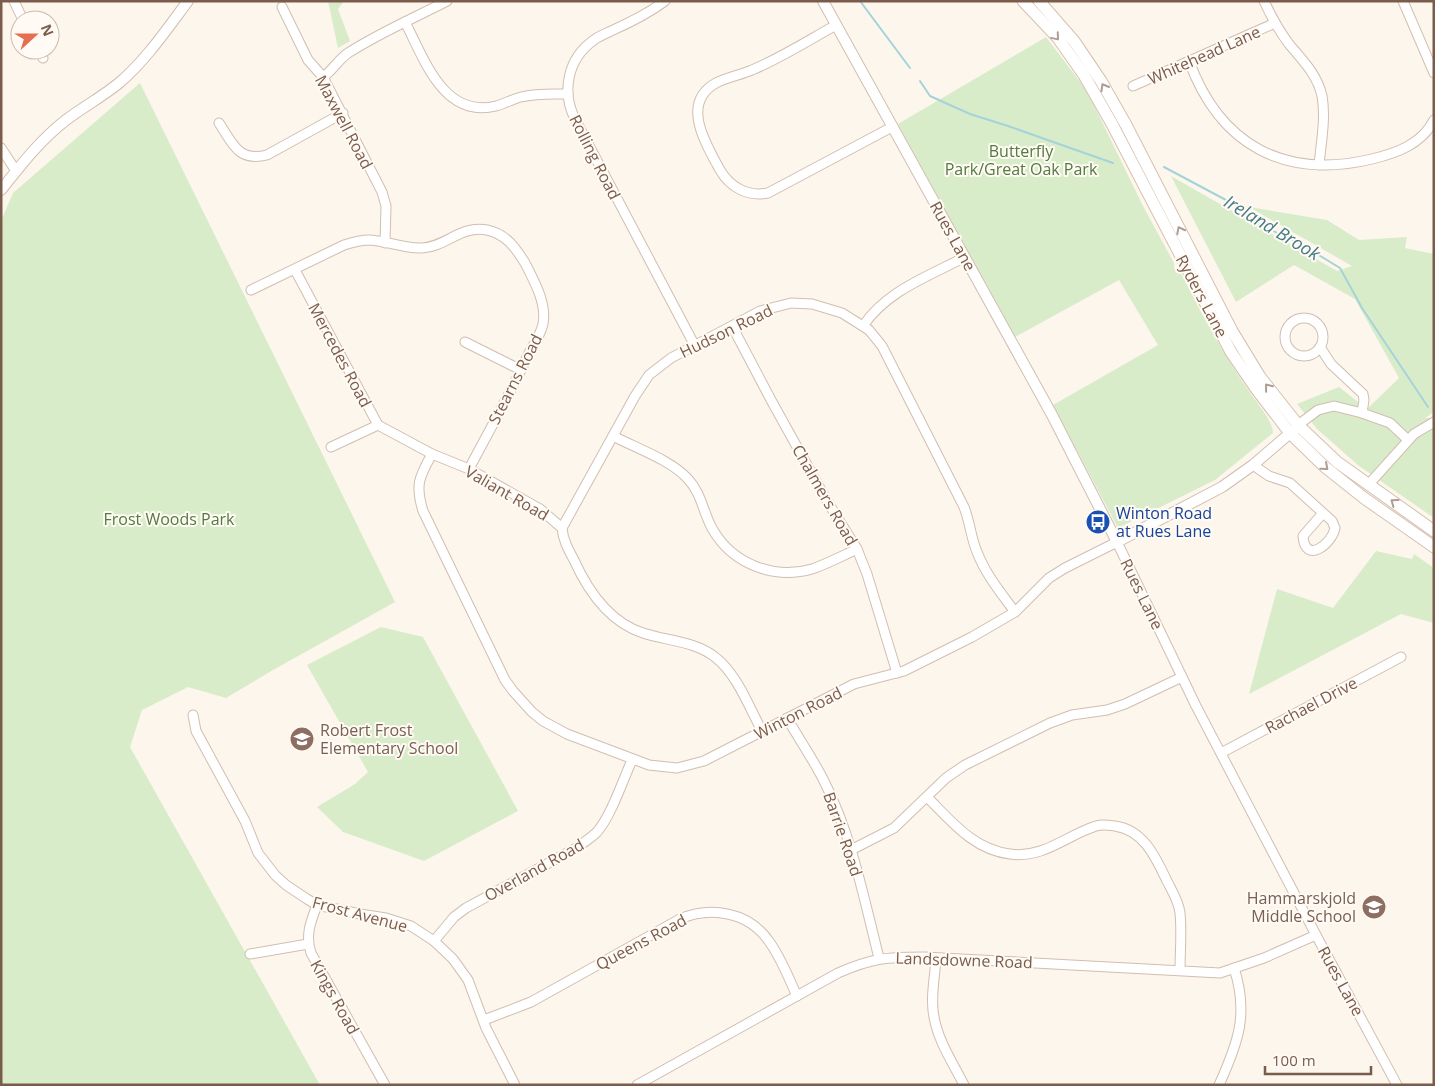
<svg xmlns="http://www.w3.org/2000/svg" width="1435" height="1086" font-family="'Open Sans',sans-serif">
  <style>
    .green { fill: #d8ecc9 }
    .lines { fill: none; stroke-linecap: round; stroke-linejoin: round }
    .stream { stroke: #a5d3da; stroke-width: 2 }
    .minor-casing { stroke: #d1beb0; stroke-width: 11 }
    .tertiary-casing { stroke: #d1beb0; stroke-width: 12 }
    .secondary-casing { stroke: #d6c0b0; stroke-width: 13 }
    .minor { stroke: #fff; stroke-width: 9 }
    .tertiary { stroke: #fff; stroke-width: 10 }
    .secondary { stroke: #fff; stroke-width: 11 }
    .oneway { stroke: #af9d94 }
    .labels { text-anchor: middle; stroke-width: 4; stroke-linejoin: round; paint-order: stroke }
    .street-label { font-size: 16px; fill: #7a5c4d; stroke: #fffaf3 }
    .park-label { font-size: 16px; fill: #537a41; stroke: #fffaf3 }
    .transit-label { font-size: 16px; fill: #164399; stroke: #fffaf3; text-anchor: start }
    .education-label { font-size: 16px; fill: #785e54; stroke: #fffaf3; text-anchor: start }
    .water-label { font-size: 18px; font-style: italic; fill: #437c86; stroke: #fffaf3 }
  </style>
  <rect width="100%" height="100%" fill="#fdf6ec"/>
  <g class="green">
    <polygon points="328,1 344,1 338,9 350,41 338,48"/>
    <path d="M1046,37L1087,91L1144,208L1174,263V268L1180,271C1202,315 1225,357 1253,397C1259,405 1274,424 1273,433L1215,480L1118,528L1053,405L1158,345L1119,280L1015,337L898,124Z"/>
    <polygon points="140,83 395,602 273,670 226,698 188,687 142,710 130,747 320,1085 1,1085 1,221 13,193"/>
    <polygon points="1171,176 1337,271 1352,266 1249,207 1327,220 1359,240 1407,237 1405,248 1434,254 1434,412 1425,418 1434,418 1434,518 1359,466 1317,429 1297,404 1339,387 1367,409 1399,378 1355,299 1294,265 1236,302"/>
    <polygon points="1376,551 1412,559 1414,554 1434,568 1434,623 1401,614 1249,694 1277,589 1333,608"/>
    <polygon points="381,627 423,637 518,811 424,861 343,832 317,807 355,784 368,772 307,665"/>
  </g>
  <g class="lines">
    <g class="stream">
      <polyline points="860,1 910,68"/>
      <polyline points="920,81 930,96 970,114 1008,126 1113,163"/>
      <polyline points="1164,167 1241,208 1256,223 1299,243 1340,268 1362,308 1428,407"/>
    </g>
    <defs>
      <g id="minor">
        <polyline points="14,1 23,20"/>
        <path d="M665,1C649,13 629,23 611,31C605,34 599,36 594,40C568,58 561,91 575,119L695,346"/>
        <path d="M1264,1C1271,16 1279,31 1289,44C1303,61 1317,74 1322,96C1326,118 1321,143 1319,165"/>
        <polyline points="1403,1 1434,73"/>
        <polyline points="282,7 308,60 323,77 382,192 386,206 385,243"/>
        <path d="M405,22C424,58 443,119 496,106C504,104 513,99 521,97C537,93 552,94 568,94"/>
        <path d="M836,25C809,40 781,58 752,70C741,75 727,77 716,83C680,103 706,144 720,170C730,187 747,197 768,193L892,127"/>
        <polyline points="39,50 43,58"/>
        <path d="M1189,61C1220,145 1284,180 1372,159C1397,153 1422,144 1434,120"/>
        <path d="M323,77C333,70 338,60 348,53C379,33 414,18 447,1"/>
        <polyline points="1133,86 1275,23"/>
        <path d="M219,123C233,144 238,162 267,155L343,113"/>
        <polyline points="1,148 16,171"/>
        <path d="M295,270L378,425L432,454L469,469L540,509L562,528C563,540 568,549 574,560C588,591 609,622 643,633C667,641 695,641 715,657C737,674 749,707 762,731"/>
        <path d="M251,290L344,245C353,242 361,240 370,240C387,241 405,249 422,248C446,247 460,225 487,230C506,234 515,247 525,263C534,281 547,303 543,324C541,334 533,346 528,355C510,394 489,431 469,469"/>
        <circle cx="1304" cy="337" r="19"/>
        <polyline points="732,326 771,400 827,501 857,549 867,574 897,673"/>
        <path d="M863,326C886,291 929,276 965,257"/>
        <polyline points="465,342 521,370"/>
        <polyline points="1320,347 1331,364 1363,394 1364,400 1362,413"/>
        <polyline points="1298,425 1318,410 1334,406 1362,413 1390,423 1408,440"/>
        <path d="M613,436C636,448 671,460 688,479C702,494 703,513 713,530C733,564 774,580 812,569C827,564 842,556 857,549"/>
        <polyline points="331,447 378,425"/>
        <path d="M432,454C419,477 415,485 423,511L505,680L513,691L532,712L543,721L567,734L649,765L677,768L704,761L854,684L904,671L972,637L1015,612L1049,578L1065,568L1117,542L1196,706L1316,935L1397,1085"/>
        <path d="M1253,465L1269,476L1290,483L1332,521L1335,528C1332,544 1305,565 1303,536L1323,513"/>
        <polyline points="1369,484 1414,434 1434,422"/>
        <path d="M562,528L635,396L649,375L671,358L760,311L791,303L812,304L842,313L869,330L882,346L964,507C970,522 971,538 977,552C986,575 1001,593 1015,612"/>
        <polyline points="193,715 196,731 245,821 258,853 275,875 286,885 307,899 317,905 360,914 386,918 411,926 434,941 453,959 468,980 486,1028 515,1085"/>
        <path d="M787,718C799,739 813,759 824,781C852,836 864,899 879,958"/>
        <polyline points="1221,753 1401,657"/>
        <path d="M927,797C951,821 974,850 1010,854C1043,859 1067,835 1096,826C1102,824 1108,825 1115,826C1144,830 1156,858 1167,881C1172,891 1179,902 1180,913C1182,932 1180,952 1180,970"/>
        <polyline points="851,850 894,828 946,778 965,765 1050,723 1072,715 1107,710 1125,704 1182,677"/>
        <path d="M317,905C311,921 305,935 311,953L385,1085"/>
        <path d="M434,941L454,917L466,908L578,847C584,842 591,838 597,832C611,816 623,780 632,760"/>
        <polyline points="250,954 308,944"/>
        <path d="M936,958C935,977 930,998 934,1017C938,1041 953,1063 964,1085"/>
        <path d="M484,1020L531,1002L680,919C711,906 748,912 768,940C781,957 788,977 797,996"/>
        <path d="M637,1085L838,973C872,958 887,957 924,957L1220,973L1264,958L1316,935"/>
        <path d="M1219,1085C1238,1043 1249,1014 1234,968"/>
      </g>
      <g id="tertiary">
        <polyline points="823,1 1052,415 1117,542 1222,487 1253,465 1296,428"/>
        <path d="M1,190C21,165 40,140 66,120C83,107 102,97 119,83C146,60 167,29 188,1"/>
      </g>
      <g id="secondary">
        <polyline points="1023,1 1058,38 1084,75 1112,124 1231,352 1257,390 1290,433 1325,467 1364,498 1434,547"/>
        <polyline points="1039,1 1074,41 1101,81 1126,125 1232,331 1260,377 1298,425 1337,462 1434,531"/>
      </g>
    </defs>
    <use href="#minor" class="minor-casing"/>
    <use href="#tertiary" class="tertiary-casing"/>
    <use href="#secondary" class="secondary-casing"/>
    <use href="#minor" class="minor"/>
    <use href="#tertiary" class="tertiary"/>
    <use href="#secondary" class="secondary"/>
  </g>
  <defs><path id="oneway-chevron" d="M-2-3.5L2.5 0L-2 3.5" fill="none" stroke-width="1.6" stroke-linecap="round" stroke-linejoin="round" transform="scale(1.25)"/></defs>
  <g class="oneway">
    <use href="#oneway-chevron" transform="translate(1056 37) rotate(50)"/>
    <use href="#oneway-chevron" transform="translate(1104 87) rotate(-120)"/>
    <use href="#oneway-chevron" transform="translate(1180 230) rotate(-117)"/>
    <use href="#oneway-chevron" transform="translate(1268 387) rotate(-128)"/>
    <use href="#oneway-chevron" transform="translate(1325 467) rotate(41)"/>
    <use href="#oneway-chevron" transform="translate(1394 502) rotate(-144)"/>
  </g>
  <defs>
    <symbol id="bus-disc" viewBox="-11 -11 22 22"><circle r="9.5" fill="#1a4fb4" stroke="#fffaf3"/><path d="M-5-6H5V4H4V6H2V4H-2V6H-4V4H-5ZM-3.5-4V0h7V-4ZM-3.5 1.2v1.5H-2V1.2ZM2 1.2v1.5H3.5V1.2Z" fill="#fff"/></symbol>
    <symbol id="school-disc" viewBox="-11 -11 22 22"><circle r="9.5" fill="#8d6e63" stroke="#fffaf3"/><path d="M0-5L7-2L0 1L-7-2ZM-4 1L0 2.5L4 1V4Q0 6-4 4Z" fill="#fff"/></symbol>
  </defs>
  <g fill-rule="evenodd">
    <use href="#bus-disc" x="1084" y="508" width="28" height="28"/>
    <use href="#school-disc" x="288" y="725" width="28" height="28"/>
    <use href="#school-disc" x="1360" y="893" width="28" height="28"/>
  </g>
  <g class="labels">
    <g class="street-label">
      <text transform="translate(1204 55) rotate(-24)" y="6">Whitehead Lane</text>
      <text transform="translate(344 122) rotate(62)" y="6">Maxwell Road</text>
      <text transform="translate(595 157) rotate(63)" y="6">Rolling Road</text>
      <text transform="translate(953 236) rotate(61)" y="6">Rues Lane</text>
      <text transform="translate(1202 296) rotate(62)" y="6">Ryders Lane</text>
      <text transform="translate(726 331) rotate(-26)" y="6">Hudson Road</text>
      <text transform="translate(340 355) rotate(62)" y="6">Mercedes Road</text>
      <text transform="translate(515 379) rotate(-63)" y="6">Stearns Road</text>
      <text transform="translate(507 493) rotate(30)" y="6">Valiant Road</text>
      <text transform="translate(825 495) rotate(60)" y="6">Chalmers Road</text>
      <text transform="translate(1142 594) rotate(64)" y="6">Rues Lane</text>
      <text transform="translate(1311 705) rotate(-28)" y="6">Rachael Drive</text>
      <text transform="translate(798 713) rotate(-27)" y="6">Winton Road</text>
      <text transform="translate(843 834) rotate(71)" y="6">Barrie Road</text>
      <text transform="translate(534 870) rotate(-29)" y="6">Overland Road</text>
      <text transform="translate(360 914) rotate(15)" y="6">Frost Avenue</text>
      <text transform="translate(641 942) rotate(-28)" y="6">Queens Road</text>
      <text transform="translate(964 960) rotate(2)" y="6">Landsdowne Road</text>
      <text transform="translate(1341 981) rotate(61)" y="6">Rues Lane</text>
      <text transform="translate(335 997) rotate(61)" y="6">Kings Road</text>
    </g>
    <g class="park-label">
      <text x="1021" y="157">Butterfly<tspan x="1021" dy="18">Park/Great Oak Park</tspan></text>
      <text x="169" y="525">Frost Woods Park</text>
    </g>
    <g class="transit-label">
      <text x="1116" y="519">Winton Road<tspan x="1116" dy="18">at Rues Lane</tspan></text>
    </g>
    <g class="education-label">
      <text x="320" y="736">Robert Frost<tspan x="320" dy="18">Elementary School</tspan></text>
      <text x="1356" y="904" text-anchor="end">Hammarskjold<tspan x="1356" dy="18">Middle School</tspan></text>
    </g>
    <g class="water-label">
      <text transform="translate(1272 228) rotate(31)" y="6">Ireland Brook</text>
    </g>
  </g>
  <rect width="1435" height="1086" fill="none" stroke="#7a5c4d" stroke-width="5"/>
  <g transform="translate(35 35) rotate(69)"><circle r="24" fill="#fffaf3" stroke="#cabbb1"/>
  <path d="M0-4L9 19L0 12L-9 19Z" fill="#e76f51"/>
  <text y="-8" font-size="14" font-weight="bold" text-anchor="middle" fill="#7a5c4d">N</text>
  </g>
  <path d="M1265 1066v8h106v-8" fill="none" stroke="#7a5c4d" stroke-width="2.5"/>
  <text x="1272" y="1066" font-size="15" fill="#7a5c4d" stroke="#fffaf3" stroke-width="4" paint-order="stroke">100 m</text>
</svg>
